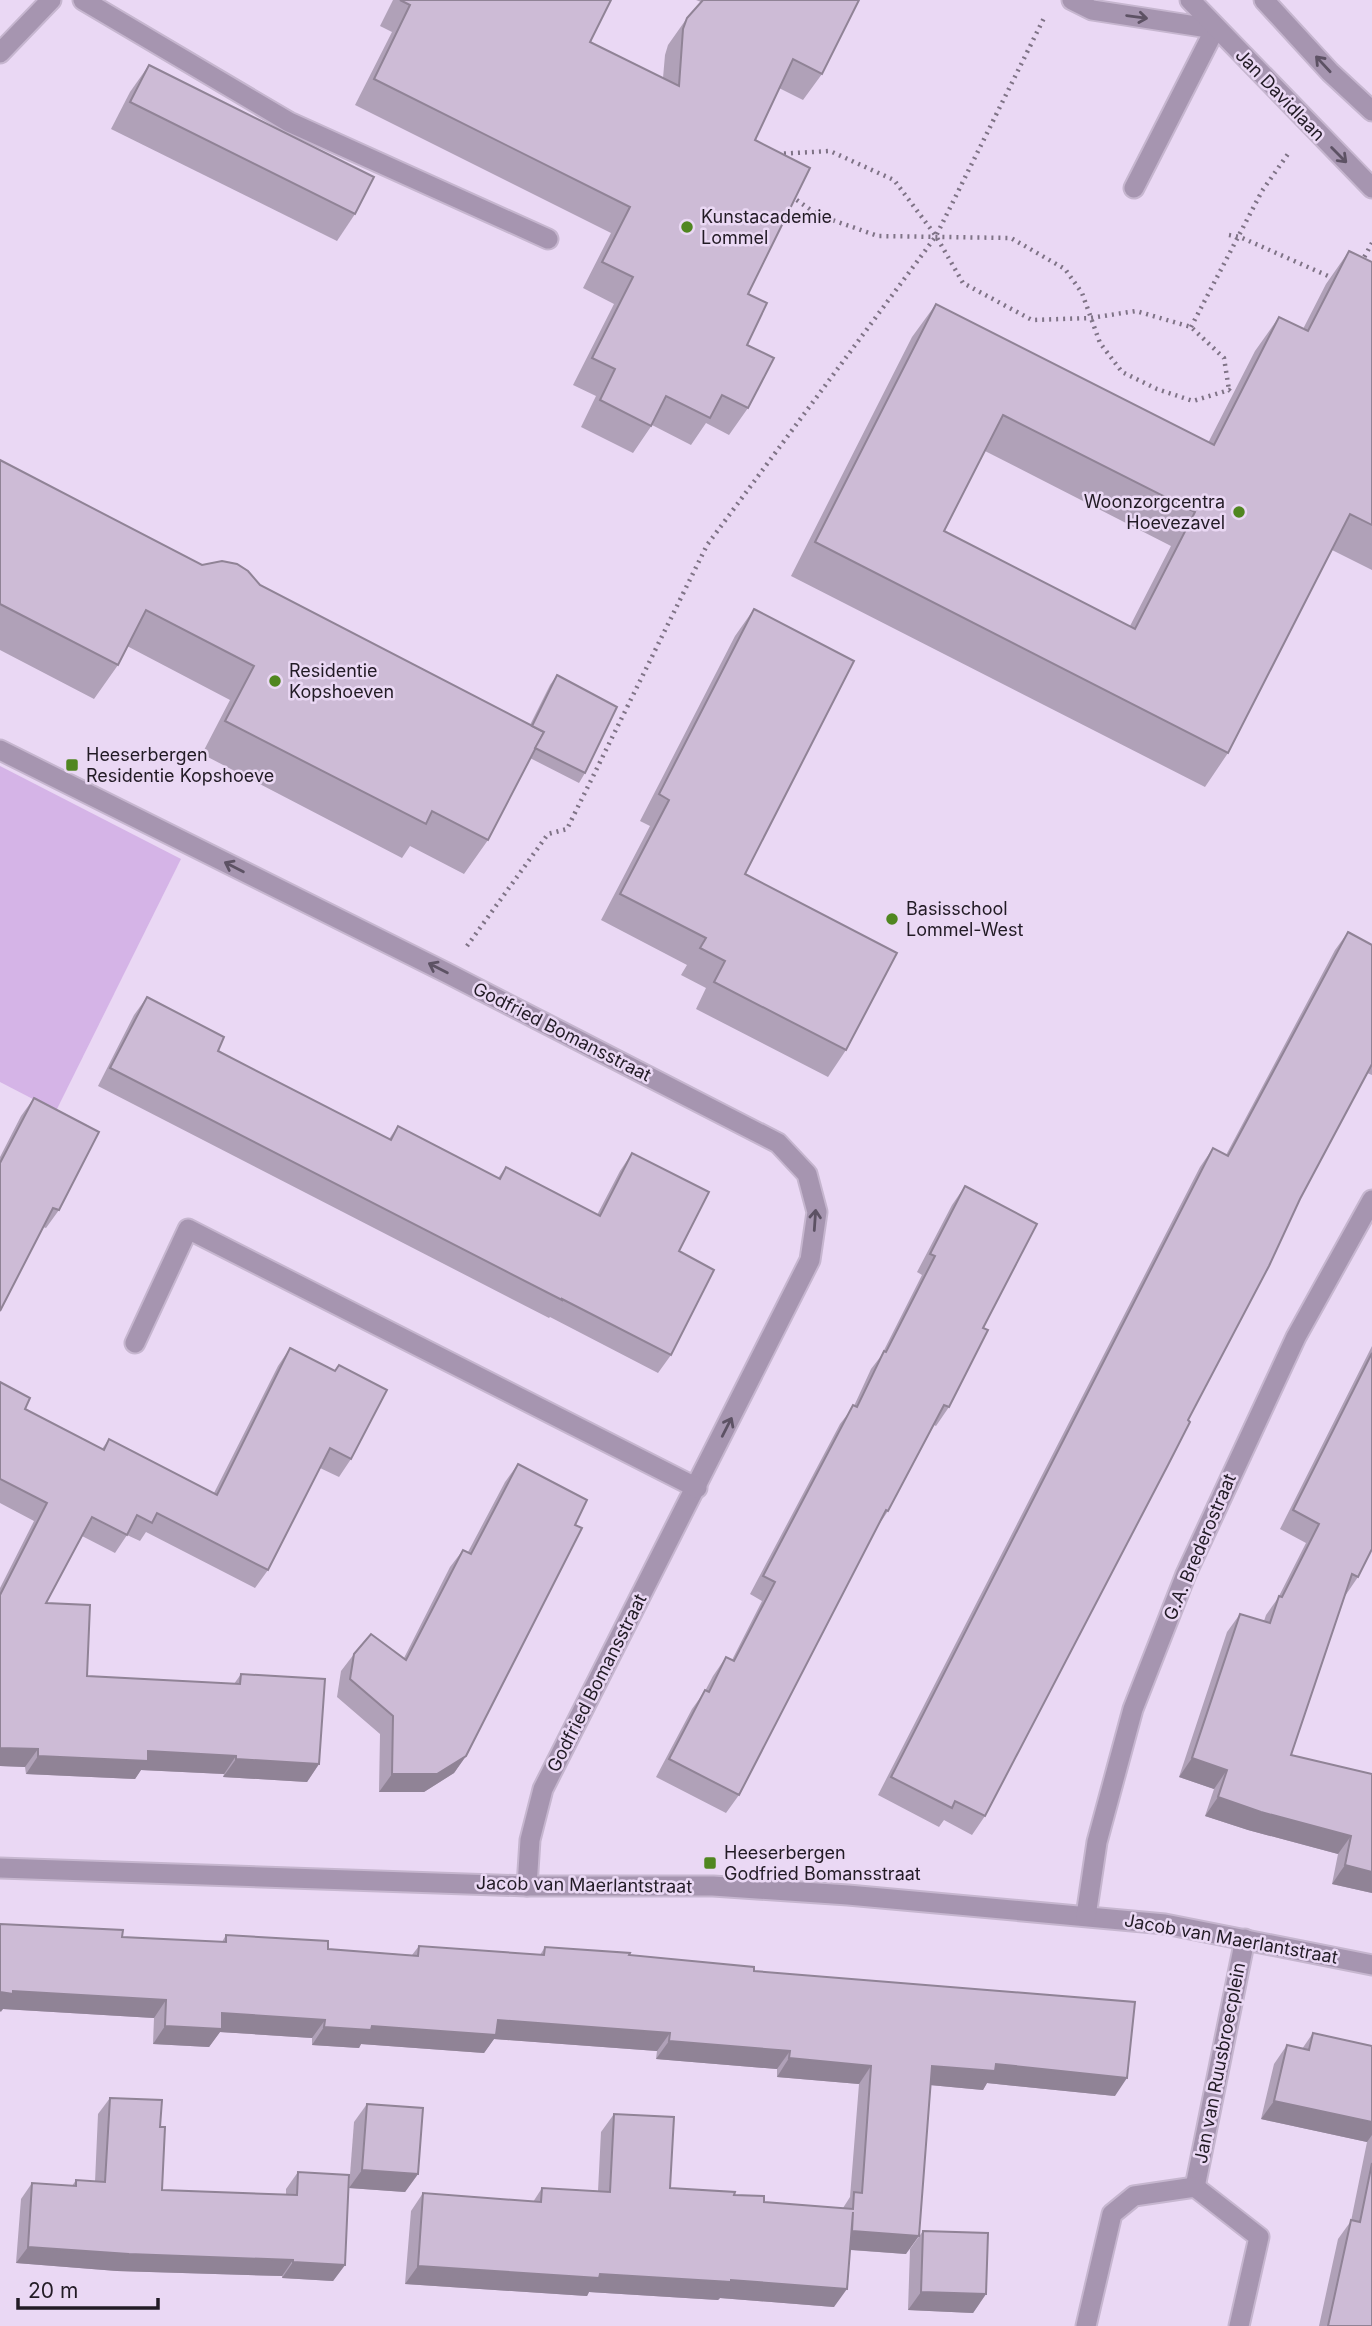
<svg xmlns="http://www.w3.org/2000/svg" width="1372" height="2326" font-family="Inter,sans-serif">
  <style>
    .green { fill: #d5b4e7 }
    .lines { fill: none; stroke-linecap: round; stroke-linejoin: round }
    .service-casing { stroke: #c6b6cf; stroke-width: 23 }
    .minor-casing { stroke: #c6b6cf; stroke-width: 23 }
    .path { stroke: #7f7386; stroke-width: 4.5; stroke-dasharray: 2 5; stroke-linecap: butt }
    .service { stroke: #a695b0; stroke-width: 19 }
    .minor { stroke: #a695b0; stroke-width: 19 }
    .wall { fill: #b0a1b8; fill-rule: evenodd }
    .shaded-wall { fill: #908396 }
    .building { fill: #cdbbd6; stroke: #908396; stroke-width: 2; fill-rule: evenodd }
    .oneway { stroke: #5d5264 }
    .poi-dot { fill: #508620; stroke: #ead8f4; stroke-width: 2.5 }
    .labels { text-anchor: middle; stroke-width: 5; stroke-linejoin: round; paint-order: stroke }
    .street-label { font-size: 18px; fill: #221b25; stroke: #ead8f4 }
    .poi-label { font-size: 18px; fill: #221b25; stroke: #ead8f4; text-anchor: start }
  </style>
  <rect width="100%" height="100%" fill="#ead8f4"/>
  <polygon class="green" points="0,766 181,859 56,1111 0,1082"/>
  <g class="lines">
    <defs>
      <g id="service">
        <polyline points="83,0 289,122 548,239"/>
        <polyline points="1072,0 1092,10 1215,29 1134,188"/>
      </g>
      <g id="minor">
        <polyline points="1190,0 1372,188"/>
        <polyline points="1264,0 1330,72 1372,111"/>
        <polyline points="0,53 51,0"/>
        <polyline points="0,750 447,973 778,1143 807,1174 817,1212 810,1260 543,1789 530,1840 527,1886"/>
        <polyline points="135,1343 188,1229 697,1488"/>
        <polyline points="0,1868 527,1886 713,1886 848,1895 1165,1924 1372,1965"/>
        <polyline points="1086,1916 1097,1842 1133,1709 1186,1574 1296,1337 1372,1200"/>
        <polyline points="1195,2187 1245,1939"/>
        <polyline points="1086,2326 1112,2214 1134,2196 1195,2187 1259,2237 1239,2326"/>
      </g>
    </defs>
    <use href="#service" class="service-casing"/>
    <use href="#minor" class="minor-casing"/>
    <g class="path">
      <polyline points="777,154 830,151 894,180 936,236 963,283 1032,320 1090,318 1136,311 1191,327 1224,358 1229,390"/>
      <polyline points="791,196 818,215 878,236 1011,238 1065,269 1082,293 1100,343 1122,372 1157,389 1193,401 1229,390 1233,394"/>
      <polyline points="1229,235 1240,237 1335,279"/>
      <polyline points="1361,263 1372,243"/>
      <polyline points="1191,327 1262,191 1290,151"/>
      <polyline points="467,946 548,834 567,829 707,545 936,236 1045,16"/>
    </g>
    <use href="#service" class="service"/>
    <use href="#minor" class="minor"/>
  </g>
  <g class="wall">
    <polygon points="393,0 611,0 590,42 663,78 665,55 668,45 687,18 701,2 696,0 859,0 822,74 803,100 779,88 755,140 747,345 748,408 729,435 706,423 691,445 652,425 633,453 581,427 596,396 573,385 614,304 583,288 611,233 355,105 392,32 380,26"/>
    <polygon points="149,65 355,214 337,241 111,129 130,92"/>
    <path d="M1349,251L1372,262V570L1332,550L1228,753L1205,787L791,576L912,337L936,304L1208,443L1255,351L1279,317L1303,329L1326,284ZM985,451L1171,546L1130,626L944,531Z"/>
    <polygon points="0,460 202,565 260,585 530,725 550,685 557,675 585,773 579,783 530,758 488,840 464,874 410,846 402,858 202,754 230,700 127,646 118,665 94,699 0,650"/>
    <polygon points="754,609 745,874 846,1050 828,1077 696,1009 706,988 681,975 687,965 601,920 650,826 640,821 735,636"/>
    <polygon points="1348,932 1372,945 1372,1075 1367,1073 1300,1199 985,1816 972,1835 944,1820 939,1827 878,1795 1200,1167 1213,1148 1226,1155 1335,950"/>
    <polygon points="147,997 218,1051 389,1139 398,1126 498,1178 506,1167 597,1215 620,1171 632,1153 679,1251 671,1355 658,1373 550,1317 549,1318 98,1086 134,1015"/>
    <polygon points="34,1098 59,1210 46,1228 43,1227 0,1311 0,1157 21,1116"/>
    <polygon points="965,1186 983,1328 949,1407 936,1426 934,1425 888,1511 878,1526 739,1795 726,1813 656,1777 692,1709 705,1691 713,1676 726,1657 732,1660 762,1601 750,1594 840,1424 854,1406 871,1369 881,1356 922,1275 917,1272 952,1205"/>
    <polygon points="1372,1346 1372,1549 1358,1577 1345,1596 1291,1755 1372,1774 1372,1893 1332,1884 1338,1854 1248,1830 1205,1816 1214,1789 1179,1777 1227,1632 1240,1614 1264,1621 1266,1615 1278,1598 1306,1543 1280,1529"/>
    <polygon points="290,1348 335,1371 339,1365 351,1459 339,1477 320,1468 268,1570 255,1588 146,1532 140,1541 127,1535 115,1553 82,1536 46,1603 87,1676 234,1684 241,1674 319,1764 307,1782 223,1777 224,1774 141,1770 135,1779 26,1774 25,1767 0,1766 0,1588 34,1521 0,1503 0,1382 25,1409 102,1449 109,1439 214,1493 278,1366"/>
    <polygon points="518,1464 575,1525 466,1756 454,1773 424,1792 379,1792 380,1734 337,1697 341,1671 354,1654 404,1658 450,1567 463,1550 468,1552 505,1482"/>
    <polygon points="0,1924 122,1937 222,1942 226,1935 328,1949 412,1955 419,1946 540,1955 545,1947 629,1955 754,1971 1115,2096 987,2083 983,2090 930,2085 906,2254 850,2250 834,2307 720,2298 718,2300 589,2292 587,2296 405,2284 411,2211 423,2193 533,2202 542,2188 598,2191 601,2132 614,2114 670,2188 734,2195 764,2202 843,2208 850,2197 859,2084 777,2077 777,2069 656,2059 657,2051 494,2039 484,2053 361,2044 359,2048 312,2045 312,2038 220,2032 209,2047 153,2044 154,2018 3,2009 1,2012"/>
    <polygon points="1313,2033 1372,2046 1372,2326 1319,2326 1338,2239 1351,2221 1367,2142 1261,2119 1274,2064 1287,2045 1302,2049"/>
    <polygon points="110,2098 160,2127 162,2190 286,2195 286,2189 298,2172 345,2265 333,2281 282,2278 282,2276 117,2271 16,2263 21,2199 32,2183 72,2186 76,2180 95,2182 98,2114"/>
    <polygon points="367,2104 418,2174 405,2192 349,2188 354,2122"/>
    <polygon points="923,2231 986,2294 973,2313 908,2310 910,2249"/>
  </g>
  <g class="shaded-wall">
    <polygon points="0,1748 38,1749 25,1767 0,1766"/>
    <polygon points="148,1751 236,1756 224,1774 141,1770 135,1779 26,1774 38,1756"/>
    <polygon points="466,1756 454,1773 424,1792 379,1792 392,1774"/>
    <polygon points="1192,1758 1227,1770 1214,1789 1179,1777"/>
    <polygon points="236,1759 319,1764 307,1782 223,1777"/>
    <polygon points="1218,1797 1351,1836 1338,1854 1248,1830 1205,1816"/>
    <polygon points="1345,1865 1372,1872 1372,1893 1332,1884"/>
    <polygon points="13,1991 166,2000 154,2018 3,2009 0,2012 0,1992"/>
    <polygon points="222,2013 325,2020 312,2038 220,2032 209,2047 153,2044 165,2026"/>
    <polygon points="498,2020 670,2033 657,2051 494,2039 484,2053 361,2044 359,2048 312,2045 324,2027 372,2026"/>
    <polygon points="669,2041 790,2051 777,2069 656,2059"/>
    <polygon points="789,2058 871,2066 859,2084 777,2077"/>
    <polygon points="996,2064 1127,2078 1115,2096 987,2083 983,2090 919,2084 932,2066"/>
    <polygon points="1274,2101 1372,2122 1372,2135 1367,2142 1261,2119"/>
    <polygon points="362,2170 418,2174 405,2192 349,2188"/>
    <polygon points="852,2231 919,2236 906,2254 840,2249"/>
    <polygon points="28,2247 293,2260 282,2276 117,2271 16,2263"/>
    <polygon points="293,2262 345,2265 333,2281 282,2278"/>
    <polygon points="418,2266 731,2280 847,2289 834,2307 720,2298 718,2300 589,2292 587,2296 405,2284"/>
    <polygon points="921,2292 986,2294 973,2313 908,2310"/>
  </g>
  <g class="building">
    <polygon points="400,0 611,0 590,42 679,86 683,29 687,18 703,0 859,0 822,74 793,59 755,140 810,168 748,294 767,303 747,345 774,358 748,408 722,395 710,418 666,396 651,426 600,400 615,369 592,358 633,277 602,262 630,207 374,79 410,5"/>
    <polygon points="149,65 374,177 355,214 130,102"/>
    <path d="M1349,251L1372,262V525L1350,514L1228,753L815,542L936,304L1214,445L1279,317L1308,331ZM1003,415L1195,512L1135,629L944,531Z"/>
    <polygon points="0,460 202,565 222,561 237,564 248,571 260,585 544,732 488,840 432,811 426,824 225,721 254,666 146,610 118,665 0,604"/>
    <polygon points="754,609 854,661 745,874 897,953 846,1050 714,982 725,961 700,948 706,938 620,894 669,800 659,794"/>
    <polygon points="557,675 617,707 585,773 535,748 544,732 532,726"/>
    <polygon points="1348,932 1372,945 1372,1064 1300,1199 1269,1266 1188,1420 1190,1422 1168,1465 985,1816 955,1801 952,1808 891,1777 1213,1148 1228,1156"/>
    <polygon points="147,997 224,1037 218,1051 391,1140 398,1126 500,1179 506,1167 600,1216 632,1153 709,1192 679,1251 714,1270 671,1355 562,1299 562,1300 110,1068"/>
    <polygon points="34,1098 99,1132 59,1210 53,1208 0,1311 0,1163"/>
    <polygon points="965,1186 1037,1224 983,1328 988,1330 949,1407 944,1405 888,1511 886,1510 739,1795 669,1759 705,1690 709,1692 726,1657 734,1661 775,1582 763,1576 853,1405 857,1407 884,1351 886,1352 935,1256 930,1254"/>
    <polygon points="290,1348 335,1371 339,1365 387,1390 351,1459 330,1448 268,1570 157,1513 152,1523 137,1515 127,1535 92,1517 46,1603 90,1605 87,1676 240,1684 241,1674 325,1679 319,1764 236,1759 236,1756 148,1751 148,1761 38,1756 38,1749 0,1748 0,1595 47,1503 0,1479 0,1382 30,1398 25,1409 104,1450 109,1439 217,1495"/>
    <polygon points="1372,1353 1372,1549 1358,1577 1352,1574 1291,1755 1372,1774 1372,1872 1345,1865 1351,1836 1261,1812 1218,1797 1227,1770 1192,1758 1240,1614 1270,1623 1279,1596 1282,1597 1319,1524 1293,1510"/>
    <polygon points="518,1464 587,1500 575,1525 582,1528 466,1756 437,1774 392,1774 393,1716 350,1679 354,1654 371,1634 406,1660 463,1550 471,1554"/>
    <polygon points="0,1924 123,1930 122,1937 226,1942 226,1935 328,1941 328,1949 418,1956 419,1946 544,1955 545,1947 630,1953 629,1955 754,1967 754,1971 1135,2002 1127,2078 996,2064 995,2071 932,2066 919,2236 852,2231 853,2212 847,2289 731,2280 731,2282 600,2274 599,2278 418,2266 423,2193 541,2202 542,2188 610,2192 614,2114 674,2117 670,2188 735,2192 734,2195 764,2196 764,2202 853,2209 854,2192 862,2193 871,2066 789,2058 790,2051 669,2041 670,2033 498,2020 496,2035 372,2026 371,2030 324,2027 325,2020 222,2013 222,2029 165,2026 166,2000 13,1991 13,1994 0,1992"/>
    <polygon points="1313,2033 1372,2046 1372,2122 1274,2101 1287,2045 1309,2050"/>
    <polygon points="110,2098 162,2100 160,2127 165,2127 162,2190 297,2195 298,2172 349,2175 345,2265 293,2262 293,2260 129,2254 28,2247 32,2183 76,2186 76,2180 105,2182"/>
    <polygon points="367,2104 423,2108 418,2174 362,2170"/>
    <polygon points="1372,2163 1372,2326 1328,2326 1351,2220 1360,2222"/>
    <polygon points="923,2231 988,2233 986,2294 921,2292"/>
  </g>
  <defs><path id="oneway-shaft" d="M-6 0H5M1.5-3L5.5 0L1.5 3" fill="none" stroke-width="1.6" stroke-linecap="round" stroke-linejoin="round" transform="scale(1.75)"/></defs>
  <g class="oneway">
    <use href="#oneway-shaft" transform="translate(1137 17) rotate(8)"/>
    <use href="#oneway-shaft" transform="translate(1323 64) rotate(-133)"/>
    <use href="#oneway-shaft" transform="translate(1339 155) rotate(45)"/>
    <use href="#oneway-shaft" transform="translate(234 867) rotate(-153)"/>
    <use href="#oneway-shaft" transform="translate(438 968) rotate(-153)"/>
    <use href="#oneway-shaft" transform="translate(815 1220) rotate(-86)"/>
    <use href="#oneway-shaft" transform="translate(727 1427) rotate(-63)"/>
  </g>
  <g class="poi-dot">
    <circle cx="687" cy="227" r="7"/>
    <circle cx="1239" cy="512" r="7"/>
    <circle cx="275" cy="681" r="7"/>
    <rect x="65" y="758" width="14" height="14" rx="3.5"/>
    <circle cx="892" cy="919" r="7"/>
    <rect x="703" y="1856" width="14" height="14" rx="3.5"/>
  </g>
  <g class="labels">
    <g class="street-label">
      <text transform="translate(1280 95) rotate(46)" y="6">Jan Davidlaan</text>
      <text transform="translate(562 1032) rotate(27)" y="6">Godfried Bomansstraat</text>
      <text transform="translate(1200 1547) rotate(-67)" y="6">G.A. Brederostraat</text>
      <text transform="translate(597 1683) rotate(-63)" y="6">Godfried Bomansstraat</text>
      <text transform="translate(584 1885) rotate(1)" y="6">Jacob van Maerlantstraat</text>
      <text transform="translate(1231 1939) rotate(10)" y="6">Jacob van Maerlantstraat</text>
      <text transform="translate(1220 2063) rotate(-79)" y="6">Jan van Ruusbroecplein</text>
    </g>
    <g class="poi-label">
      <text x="701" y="223">Kunstacademie<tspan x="701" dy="21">Lommel</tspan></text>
      <text x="1225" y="508" text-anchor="end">Woonzorgcentra<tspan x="1225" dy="21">Hoevezavel</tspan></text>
      <text x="289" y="677">Residentie<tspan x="289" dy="21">Kopshoeven</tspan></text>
      <text x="86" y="761">Heeserbergen<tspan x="86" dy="21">Residentie Kopshoeve</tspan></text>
      <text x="906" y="915">Basisschool<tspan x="906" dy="21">Lommel-West</tspan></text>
      <text x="724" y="1859">Heeserbergen<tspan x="724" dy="21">Godfried Bomansstraat</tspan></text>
    </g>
  </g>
  <path d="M18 2298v10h140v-10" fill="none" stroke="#221b25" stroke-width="3.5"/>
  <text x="28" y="2298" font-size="21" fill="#221b25" stroke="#ead8f4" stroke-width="5" paint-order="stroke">20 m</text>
</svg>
